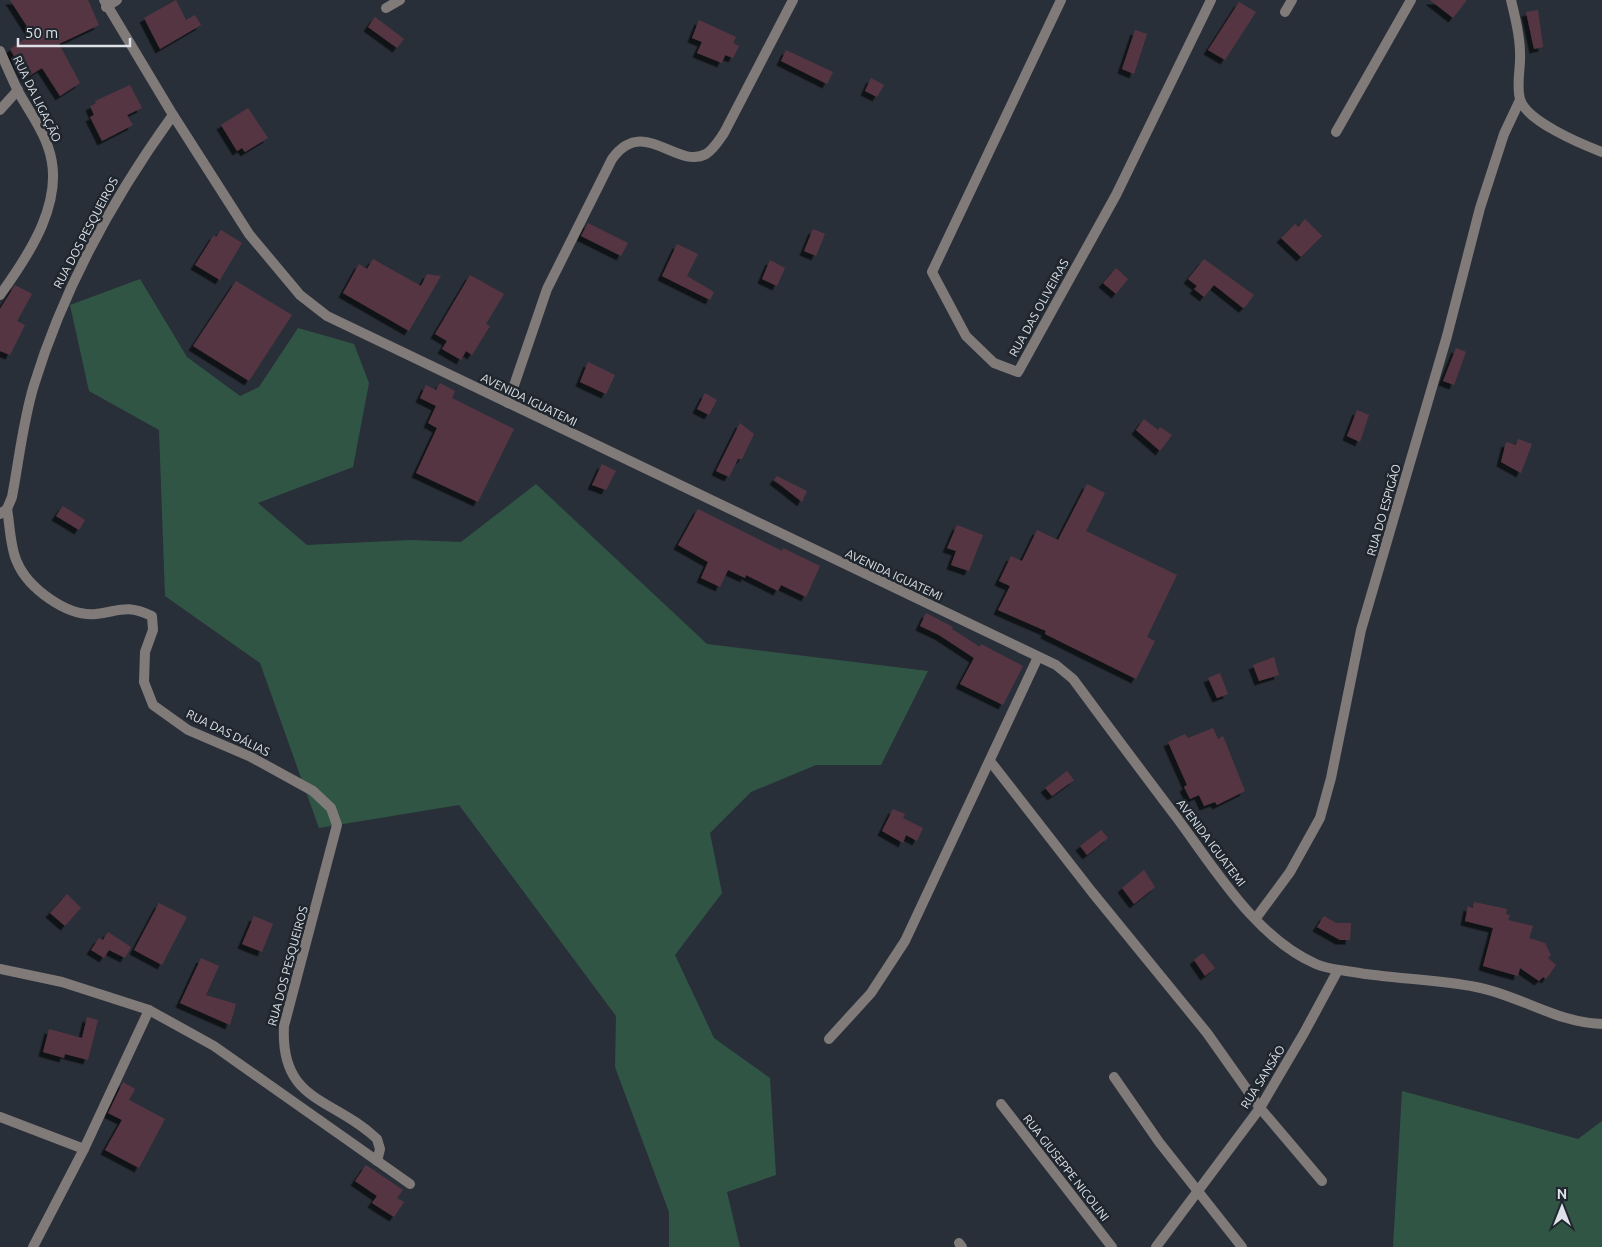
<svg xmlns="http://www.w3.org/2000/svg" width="1602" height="1247" font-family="Ubuntu,sans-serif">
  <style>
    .green { fill: #315545 }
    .building { fill: #573643; filter: url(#shadow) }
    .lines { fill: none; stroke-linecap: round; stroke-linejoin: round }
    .minor { stroke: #807a79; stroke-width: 10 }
    .labels { text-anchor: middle; stroke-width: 5; stroke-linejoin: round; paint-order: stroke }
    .street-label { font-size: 12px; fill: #dee2e8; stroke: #1f262e }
  </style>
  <defs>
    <filter id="shadow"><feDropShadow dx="-4.5" dy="4.5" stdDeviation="0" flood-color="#0009"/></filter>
  </defs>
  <rect width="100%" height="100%" fill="#292f38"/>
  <g class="green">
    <polygon points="140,279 187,357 240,396 259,387 298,328 354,344 369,383 353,467 258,503 307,545 411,540 461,542 536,484 707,644 928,671 881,765 816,765 751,792 710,833 722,893 675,955 714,1038 770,1078 776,1175 727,1192 740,1247 669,1247 669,1212 615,1067 616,1016 459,805 319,828 260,663 165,596 159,430 89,391 70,305"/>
    <polygon points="1402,1091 1578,1139 1602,1121 1602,1247 1393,1247"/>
  </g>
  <g class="building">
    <polygon points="10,0 88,0 99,25 59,44 80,83 60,96 42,68 26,78 10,49 32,34"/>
    <polygon points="176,0 186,20 195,15 201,25 160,49 144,18"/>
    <polygon points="1430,0 1467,0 1453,18"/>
    <polygon points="1239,2 1256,12 1225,60 1208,50"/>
    <polygon points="1538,10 1543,47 1534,49 1526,12"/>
    <polygon points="375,17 404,39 397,48 368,27"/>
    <polygon points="699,20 736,37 733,43 739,46 733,58 725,55 722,63 697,53 702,42 692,38"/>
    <polygon points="1135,30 1147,34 1134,74 1122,69"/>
    <polygon points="786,50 833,72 827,84 781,61"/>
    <polygon points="871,78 884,85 877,97 865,91"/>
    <polygon points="130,85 142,108 127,115 133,125 102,141 90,117 94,115 90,106 96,103 95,101"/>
    <polygon points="248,108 268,138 245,152 242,148 237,151 221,125"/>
    <polygon points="1305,219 1322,236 1301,257 1281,238 1295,224 1298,227"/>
    <polygon points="588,223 628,243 621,256 581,236"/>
    <polygon points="813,229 825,234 816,256 804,251"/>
    <polygon points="221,230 242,243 220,280 195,265 214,235 216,237"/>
    <polygon points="677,244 698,254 687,276 714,292 710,300 662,276"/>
    <polygon points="373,259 421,286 427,274 441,276 409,331 343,293 359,264 367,269"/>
    <polygon points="1204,259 1254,295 1246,306 1243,308 1214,285 1204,297 1194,289 1197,286 1188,279"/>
    <polygon points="770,260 785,268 777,286 762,279"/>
    <polygon points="1116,268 1128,279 1116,294 1103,283"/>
    <polygon points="470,275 504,294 486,324 490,326 472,355 466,351 461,360 442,349 447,341 435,334"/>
    <polygon points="236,281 292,315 249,381 193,346"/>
    <polygon points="15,285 32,294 17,321 25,325 10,355 0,351 0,309"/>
    <polygon points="1456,348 1466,352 1454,385 1443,381"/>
    <polygon points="588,362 615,375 606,394 580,382"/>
    <polygon points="440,383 455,391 452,398 514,429 478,502 416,473 437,428 428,423 436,406 420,398 426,385 436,390"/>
    <polygon points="705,393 717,400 709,415 697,409"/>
    <polygon points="1357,410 1369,415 1360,442 1347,436"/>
    <polygon points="1144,419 1158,430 1160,427 1172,435 1160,451 1136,430"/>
    <polygon points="740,423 754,434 742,459 738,459 729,477 716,471"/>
    <polygon points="1518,439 1532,444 1521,473 1501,462 1506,442 1516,445"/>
    <polygon points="602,464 616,471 606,490 592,485"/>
    <polygon points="777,476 807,491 802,502 774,480"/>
    <polygon points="1087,484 1105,493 1086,531 1177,575 1147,637 1155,641 1136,679 1045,634 1046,631 998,610 1010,586 999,581 1011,556 1022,561 1037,530 1058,540"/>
    <polygon points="63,506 85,520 79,530 56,516"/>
    <polygon points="698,509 782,551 783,548 820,566 806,597 781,585 778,591 746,575 745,578 728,570 720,587 701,578 708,562 678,545"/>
    <polygon points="957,525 983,535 969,571 951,565 956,551 947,548"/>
    <polygon points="926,613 953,627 952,629 980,647 981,644 1023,666 1003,705 960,684 974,658 939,635 920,626"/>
    <polygon points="1274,657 1279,675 1259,681 1253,665"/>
    <polygon points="1220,673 1228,694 1217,698 1208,678"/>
    <polygon points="1213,728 1218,739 1223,736 1245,791 1217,805 1215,802 1204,806 1199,795 1190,799 1184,787 1187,785 1168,742 1185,734 1188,738"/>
    <polygon points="1067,771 1074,780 1052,796 1045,788"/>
    <polygon points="893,809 905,814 903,818 923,828 917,841 906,835 903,843 882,831"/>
    <polygon points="1101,830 1108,838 1087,855 1080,846"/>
    <polygon points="1144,870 1155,887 1134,904 1122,888"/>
    <polygon points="67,894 81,908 65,926 50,913"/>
    <polygon points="1474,902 1507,909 1506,914 1510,915 1508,920 1533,926 1529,938 1545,943 1551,955 1548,958 1556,965 1546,979 1543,977 1539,981 1520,968 1518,976 1483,966 1493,928 1465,921 1468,906 1473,908"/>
    <polygon points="159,903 187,917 162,965 134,950"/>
    <polygon points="254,916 273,924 262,952 242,944"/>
    <polygon points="1324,916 1336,923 1351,923 1350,940 1340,940 1317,927"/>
    <polygon points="108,932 131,947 125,958 109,950 104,958 91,950 99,938 103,940"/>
    <polygon points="1203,953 1215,968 1205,976 1194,960"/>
    <polygon points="201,958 219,966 206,995 236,1004 230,1025 180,1003"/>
    <polygon points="87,1017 98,1020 88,1060 65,1054 64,1058 43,1052 49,1029 82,1038"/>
    <polygon points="123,1082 135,1089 129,1100 165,1119 139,1168 105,1150 122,1120 108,1113"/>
    <polygon points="366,1165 403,1190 397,1198 404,1202 394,1217 372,1203 377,1196 355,1181"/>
  </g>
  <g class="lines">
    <g class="minor">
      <path d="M104,0L173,115L249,234L300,295L327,316L1056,665L1073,679C1108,726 1142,772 1177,818C1215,869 1256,938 1316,964C1327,969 1341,970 1353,972C1393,979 1435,979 1476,987C1519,995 1557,1023 1602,1024"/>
      <polyline points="1061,0 932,272 966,336 994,363 1018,372 1116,195 1211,0"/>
      <path d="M1511,0C1515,17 1520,34 1520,53C1521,67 1516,84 1520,99C1526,121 1581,144 1602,152"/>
      <polyline points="106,7 117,0"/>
      <polyline points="386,8 400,0"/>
      <polyline points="1285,12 1292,0"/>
      <path d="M0,51C6,65 12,79 19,93C29,111 42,128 48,147C67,199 29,255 0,295"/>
      <polyline points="0,110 18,90"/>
      <polyline points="1336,132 1411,0"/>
      <path d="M508,403L547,289L612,159C644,115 676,170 706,154C714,149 719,140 724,133L793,0"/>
      <path d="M7,509C10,525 10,547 17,562C28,588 67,617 96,614C121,611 125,604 152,616L153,630L145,652L144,682L153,705L188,730L251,757L313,791L331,808L337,825L284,1026C280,1103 333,1097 377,1139L380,1149L377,1161"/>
      <path d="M0,514L7,509L12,497C19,460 23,421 34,385C64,287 113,198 173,115"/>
      <polyline points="990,761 1092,892 1207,1033 1260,1108 1322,1181"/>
      <polyline points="1256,918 1290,872 1320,818 1331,778 1361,630 1447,336 1480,208 1504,134 1520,100"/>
      <polyline points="0,969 62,982 149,1010 214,1046 410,1184"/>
      <polyline points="829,1039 871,993 905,941 1038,657"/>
      <polyline points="1114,1077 1159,1142 1242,1247"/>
      <polyline points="1001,1104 1112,1247"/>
      <polyline points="0,1117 84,1149"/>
      <polyline points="959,1243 962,1247"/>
      <polyline points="33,1247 84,1149 149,1010"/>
      <polyline points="1156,1247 1260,1108 1304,1033 1338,970"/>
    </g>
  </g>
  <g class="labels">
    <g class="street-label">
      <text transform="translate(37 99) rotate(64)" y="4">RUA DA LIGAÇÃO</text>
      <text transform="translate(86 233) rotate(-62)" y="4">RUA DOS PESQUEIROS</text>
      <text transform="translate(1039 308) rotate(-61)" y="4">RUA DAS OLIVEIRAS</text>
      <text transform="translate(529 400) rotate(26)" y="4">AVENIDA IGUATEMI</text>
      <text transform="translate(1384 510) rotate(-74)" y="4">RUA DO ESPIGÃO</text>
      <text transform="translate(894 575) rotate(25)" y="4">AVENIDA IGUATEMI</text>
      <text transform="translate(228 733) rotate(26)" y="4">RUA DAS DÁLIAS</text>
      <text transform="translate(1211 843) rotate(53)" y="4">AVENIDA IGUATEMI</text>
      <text transform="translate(288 966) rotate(-75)" y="4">RUA DOS PESQUEIROS</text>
      <text transform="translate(1263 1077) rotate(-58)" y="4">RUA SANSÃO</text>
      <text transform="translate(1066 1168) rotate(52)" y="4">RUA GIUSEPPE NICOLINI</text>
    </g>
  </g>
  <g transform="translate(1562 1207)" stroke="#1f262e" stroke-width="4" paint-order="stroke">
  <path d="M0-4L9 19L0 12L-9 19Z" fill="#dee2e8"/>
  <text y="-8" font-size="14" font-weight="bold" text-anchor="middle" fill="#dee2e8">N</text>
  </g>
  <path d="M18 38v8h112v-8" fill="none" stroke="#dee2e8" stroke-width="2.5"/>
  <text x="25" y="38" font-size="15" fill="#dee2e8" stroke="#1f262e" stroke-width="4" paint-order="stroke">50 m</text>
</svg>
